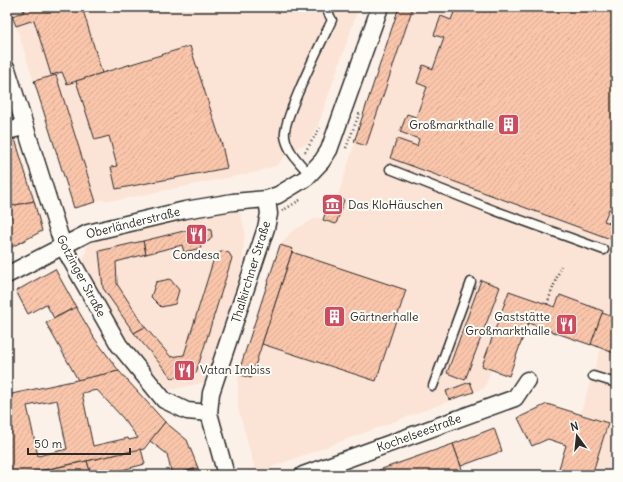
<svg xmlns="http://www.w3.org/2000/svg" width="623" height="482" font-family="Delius,sans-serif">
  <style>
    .built { fill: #fbe4d6 }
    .building { fill: url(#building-hatch); stroke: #2b2b2b; fill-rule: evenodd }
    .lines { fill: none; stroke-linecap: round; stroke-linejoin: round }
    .lane-casing { stroke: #2b2b2b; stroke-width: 11 }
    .street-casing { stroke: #2b2b2b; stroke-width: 19 }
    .path { stroke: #2b2b2b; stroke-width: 2.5; stroke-dasharray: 1 3; stroke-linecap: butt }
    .lane { stroke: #fdfcf7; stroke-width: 8 }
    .street { stroke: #fdfcf7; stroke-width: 16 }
    .labels { text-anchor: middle; stroke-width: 4; stroke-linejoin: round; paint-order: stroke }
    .poi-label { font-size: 12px; fill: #2b2b2b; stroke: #fdfcf7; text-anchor: start }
    .street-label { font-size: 12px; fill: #2b2b2b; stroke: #fdfcf7 }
  </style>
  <defs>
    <pattern id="building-hatch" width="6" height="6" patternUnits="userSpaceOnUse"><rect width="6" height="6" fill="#fac6ab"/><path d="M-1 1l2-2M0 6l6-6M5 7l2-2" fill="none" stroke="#d6aa93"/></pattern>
  </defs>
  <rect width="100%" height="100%" fill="#fcf1e8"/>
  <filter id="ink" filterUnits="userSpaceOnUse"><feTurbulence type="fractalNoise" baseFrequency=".025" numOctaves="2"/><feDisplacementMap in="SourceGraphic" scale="8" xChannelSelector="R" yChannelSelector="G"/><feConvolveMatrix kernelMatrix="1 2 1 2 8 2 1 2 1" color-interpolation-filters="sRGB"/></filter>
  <g filter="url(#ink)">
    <g class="built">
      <polygon points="10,7 359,7 319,123 310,140 306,145 299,146 282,159 278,165 257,172 118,200 101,200 74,208"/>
      <polygon points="399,7 616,7 616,475 592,475 608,423 580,414 601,348 529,323 509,376 491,370 485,388 256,473 238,408 238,374 280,245 292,231 316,218 324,218 331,196 337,198"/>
      <polygon points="239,208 245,231 242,267 207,382 170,390 127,341 82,267 88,242 135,229"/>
    </g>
    <g class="building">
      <polygon points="22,7 82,7 102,73 67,84 62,72 51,75 34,20 16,26 12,16 24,12"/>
      <polygon points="399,7 413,7 366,146 354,142"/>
      <polygon points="456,7 616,7 616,212 609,209 604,221 616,225 616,241 390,158 397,139 417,146 419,139 400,132 407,114 416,117 427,87 417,83 423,65 433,69 444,38 434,35 441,16 451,20"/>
      <polygon points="190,46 222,145 227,168 116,189 111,167 117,166 109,136 95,140 76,81"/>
      <polygon points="56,75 96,202 74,208 34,81"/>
      <polygon points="15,139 34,201 7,207 7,141"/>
      <polygon points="331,196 344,200 336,224 323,220"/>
      <polygon points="34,201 42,231 8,249 7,220 11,218 7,207"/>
      <polygon points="200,227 211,230 212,237 209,241 200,243 201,248 184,252 182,245 146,254 143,241"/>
      <polygon points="143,241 146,254 116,262 117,284 145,327 134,333 103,288 99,251"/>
      <polygon points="280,245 293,249 251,378 238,374"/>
      <polygon points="223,251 229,253 232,258 196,373 172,378 134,333 145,327 171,357 184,355 215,255"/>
      <polygon points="292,252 406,290 376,381 262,344"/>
      <polygon points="55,269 76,307 54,318 46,304 28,314 16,291"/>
      <polygon points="170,279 179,290 175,304 161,307 151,297 156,282"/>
      <polygon points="481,280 500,287 465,380 447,373"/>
      <polygon points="509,291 555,307 560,295 603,311 591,345 528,323 509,376 482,366"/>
      <polygon points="76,307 95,339 119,371 78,380 46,323"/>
      <polygon points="602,313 616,318 616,354 591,344"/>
      <polygon points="7,330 11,337 7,339"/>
      <path d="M119,371L165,422L144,449L19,475H7V395ZM97,390L122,417L138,438L129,440L128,438L93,446L82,393ZM57,400L67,449L38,456L27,406Z"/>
      <polygon points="470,382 474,392 449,400 446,391"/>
      <polygon points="547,404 608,423 592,475 557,475 566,445 548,439 532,446 518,418"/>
      <polygon points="165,422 187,440 198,468 172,475 167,454 150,441"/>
      <polygon points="494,428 502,451 461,466 453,444"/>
      <polygon points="453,444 464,475 450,475 450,473 445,475 381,475 379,470"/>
      <polygon points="141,449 145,464 103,475 91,475 87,461"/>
      <polygon points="87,461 91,475 26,475 26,474"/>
      <polygon points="198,468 200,475 175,475"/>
    </g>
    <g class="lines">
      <defs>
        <g id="lane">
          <polyline points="390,169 496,211 604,250"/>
          <path d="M309,174C300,163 287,151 285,136C282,120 323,39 332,20L325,7"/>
          <polyline points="593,376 616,383"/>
          <polyline points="433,386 471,282"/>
        </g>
        <g id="street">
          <polyline points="7,69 63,246 119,345 164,400 187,411 209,413"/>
          <polyline points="7,131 24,127"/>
          <polyline points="7,275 88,233 185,210 233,202 267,199 278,195 306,178 322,161 329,150 380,7"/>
          <polyline points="226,475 209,413 211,393 266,228 269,214 267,199"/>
          <polyline points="303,475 515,398 527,380"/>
        </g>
      </defs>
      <use href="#lane" class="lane-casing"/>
      <use href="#street" class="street-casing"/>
      <g class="path">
        <polyline points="346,148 360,112"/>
        <polyline points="305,152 320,128"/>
        <polyline points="282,211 300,200"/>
        <polyline points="547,304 561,266"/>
      </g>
      <use href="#lane" class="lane"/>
      <use href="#street" class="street"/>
    </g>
  </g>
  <defs>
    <symbol id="building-square" viewBox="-11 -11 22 22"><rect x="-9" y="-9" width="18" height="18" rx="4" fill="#d1495b" stroke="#fdfcf7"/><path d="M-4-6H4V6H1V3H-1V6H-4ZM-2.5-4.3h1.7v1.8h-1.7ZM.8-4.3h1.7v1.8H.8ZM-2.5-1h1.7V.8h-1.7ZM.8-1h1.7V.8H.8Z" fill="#fff"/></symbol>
    <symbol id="museum-square" viewBox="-11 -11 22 22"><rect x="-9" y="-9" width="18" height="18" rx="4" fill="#d1495b" stroke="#fdfcf7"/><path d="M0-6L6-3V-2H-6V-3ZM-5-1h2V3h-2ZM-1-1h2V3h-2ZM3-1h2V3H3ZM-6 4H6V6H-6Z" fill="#fff"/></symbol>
    <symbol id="restaurant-square" viewBox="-11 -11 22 22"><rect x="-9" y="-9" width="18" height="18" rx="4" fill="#d1495b" stroke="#fdfcf7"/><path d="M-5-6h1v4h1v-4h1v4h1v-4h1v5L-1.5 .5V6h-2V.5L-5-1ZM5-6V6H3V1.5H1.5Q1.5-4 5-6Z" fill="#fff"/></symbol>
  </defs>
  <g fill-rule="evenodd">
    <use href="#building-square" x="496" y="112" width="25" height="25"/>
    <use href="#museum-square" x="320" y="192" width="25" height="25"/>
    <use href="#restaurant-square" x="184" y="222" width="25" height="25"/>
    <use href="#building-square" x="322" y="304" width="25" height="25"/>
    <use href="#restaurant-square" x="554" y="312" width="25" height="25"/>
    <use href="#restaurant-square" x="172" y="358" width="25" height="25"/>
  </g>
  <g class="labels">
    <g class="poi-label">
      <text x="494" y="129" text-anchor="end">Großmarkthalle</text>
      <text x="348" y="209">Das KloHäuschen</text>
      <text x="196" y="259" text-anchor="middle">Condesa</text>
      <text x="350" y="321">Gärtnerhalle</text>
      <text x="550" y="321" text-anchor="end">Gaststätte<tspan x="550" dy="14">Großmarkthalle</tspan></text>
      <text x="200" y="374">Vatan Imbiss</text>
    </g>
    <g class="street-label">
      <text transform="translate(133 223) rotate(-14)" y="4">Oberländerstraße</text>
      <text transform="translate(251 272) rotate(-73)" y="4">Thalkirchner Straße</text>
      <text transform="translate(81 276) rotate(62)" y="4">Gotzinger Straße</text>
      <text transform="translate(419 433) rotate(-20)" y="4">Kochelseestraße</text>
    </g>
  </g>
  <rect width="623" height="482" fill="none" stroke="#fdfcf7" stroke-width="24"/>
  <rect x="12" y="12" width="599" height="458" fill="none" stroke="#2b2b2b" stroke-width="1.5" filter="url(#ink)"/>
  <g transform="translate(577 436) rotate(345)" stroke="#fdfcf7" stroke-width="3" paint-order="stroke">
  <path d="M0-3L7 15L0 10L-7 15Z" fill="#2b2b2b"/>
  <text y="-6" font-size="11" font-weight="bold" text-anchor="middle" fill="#2b2b2b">N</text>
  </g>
  <path d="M28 448v6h102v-6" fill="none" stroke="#2b2b2b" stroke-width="2"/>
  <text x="34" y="448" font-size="12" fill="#2b2b2b" stroke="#fdfcf7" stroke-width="3" paint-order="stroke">50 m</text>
</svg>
